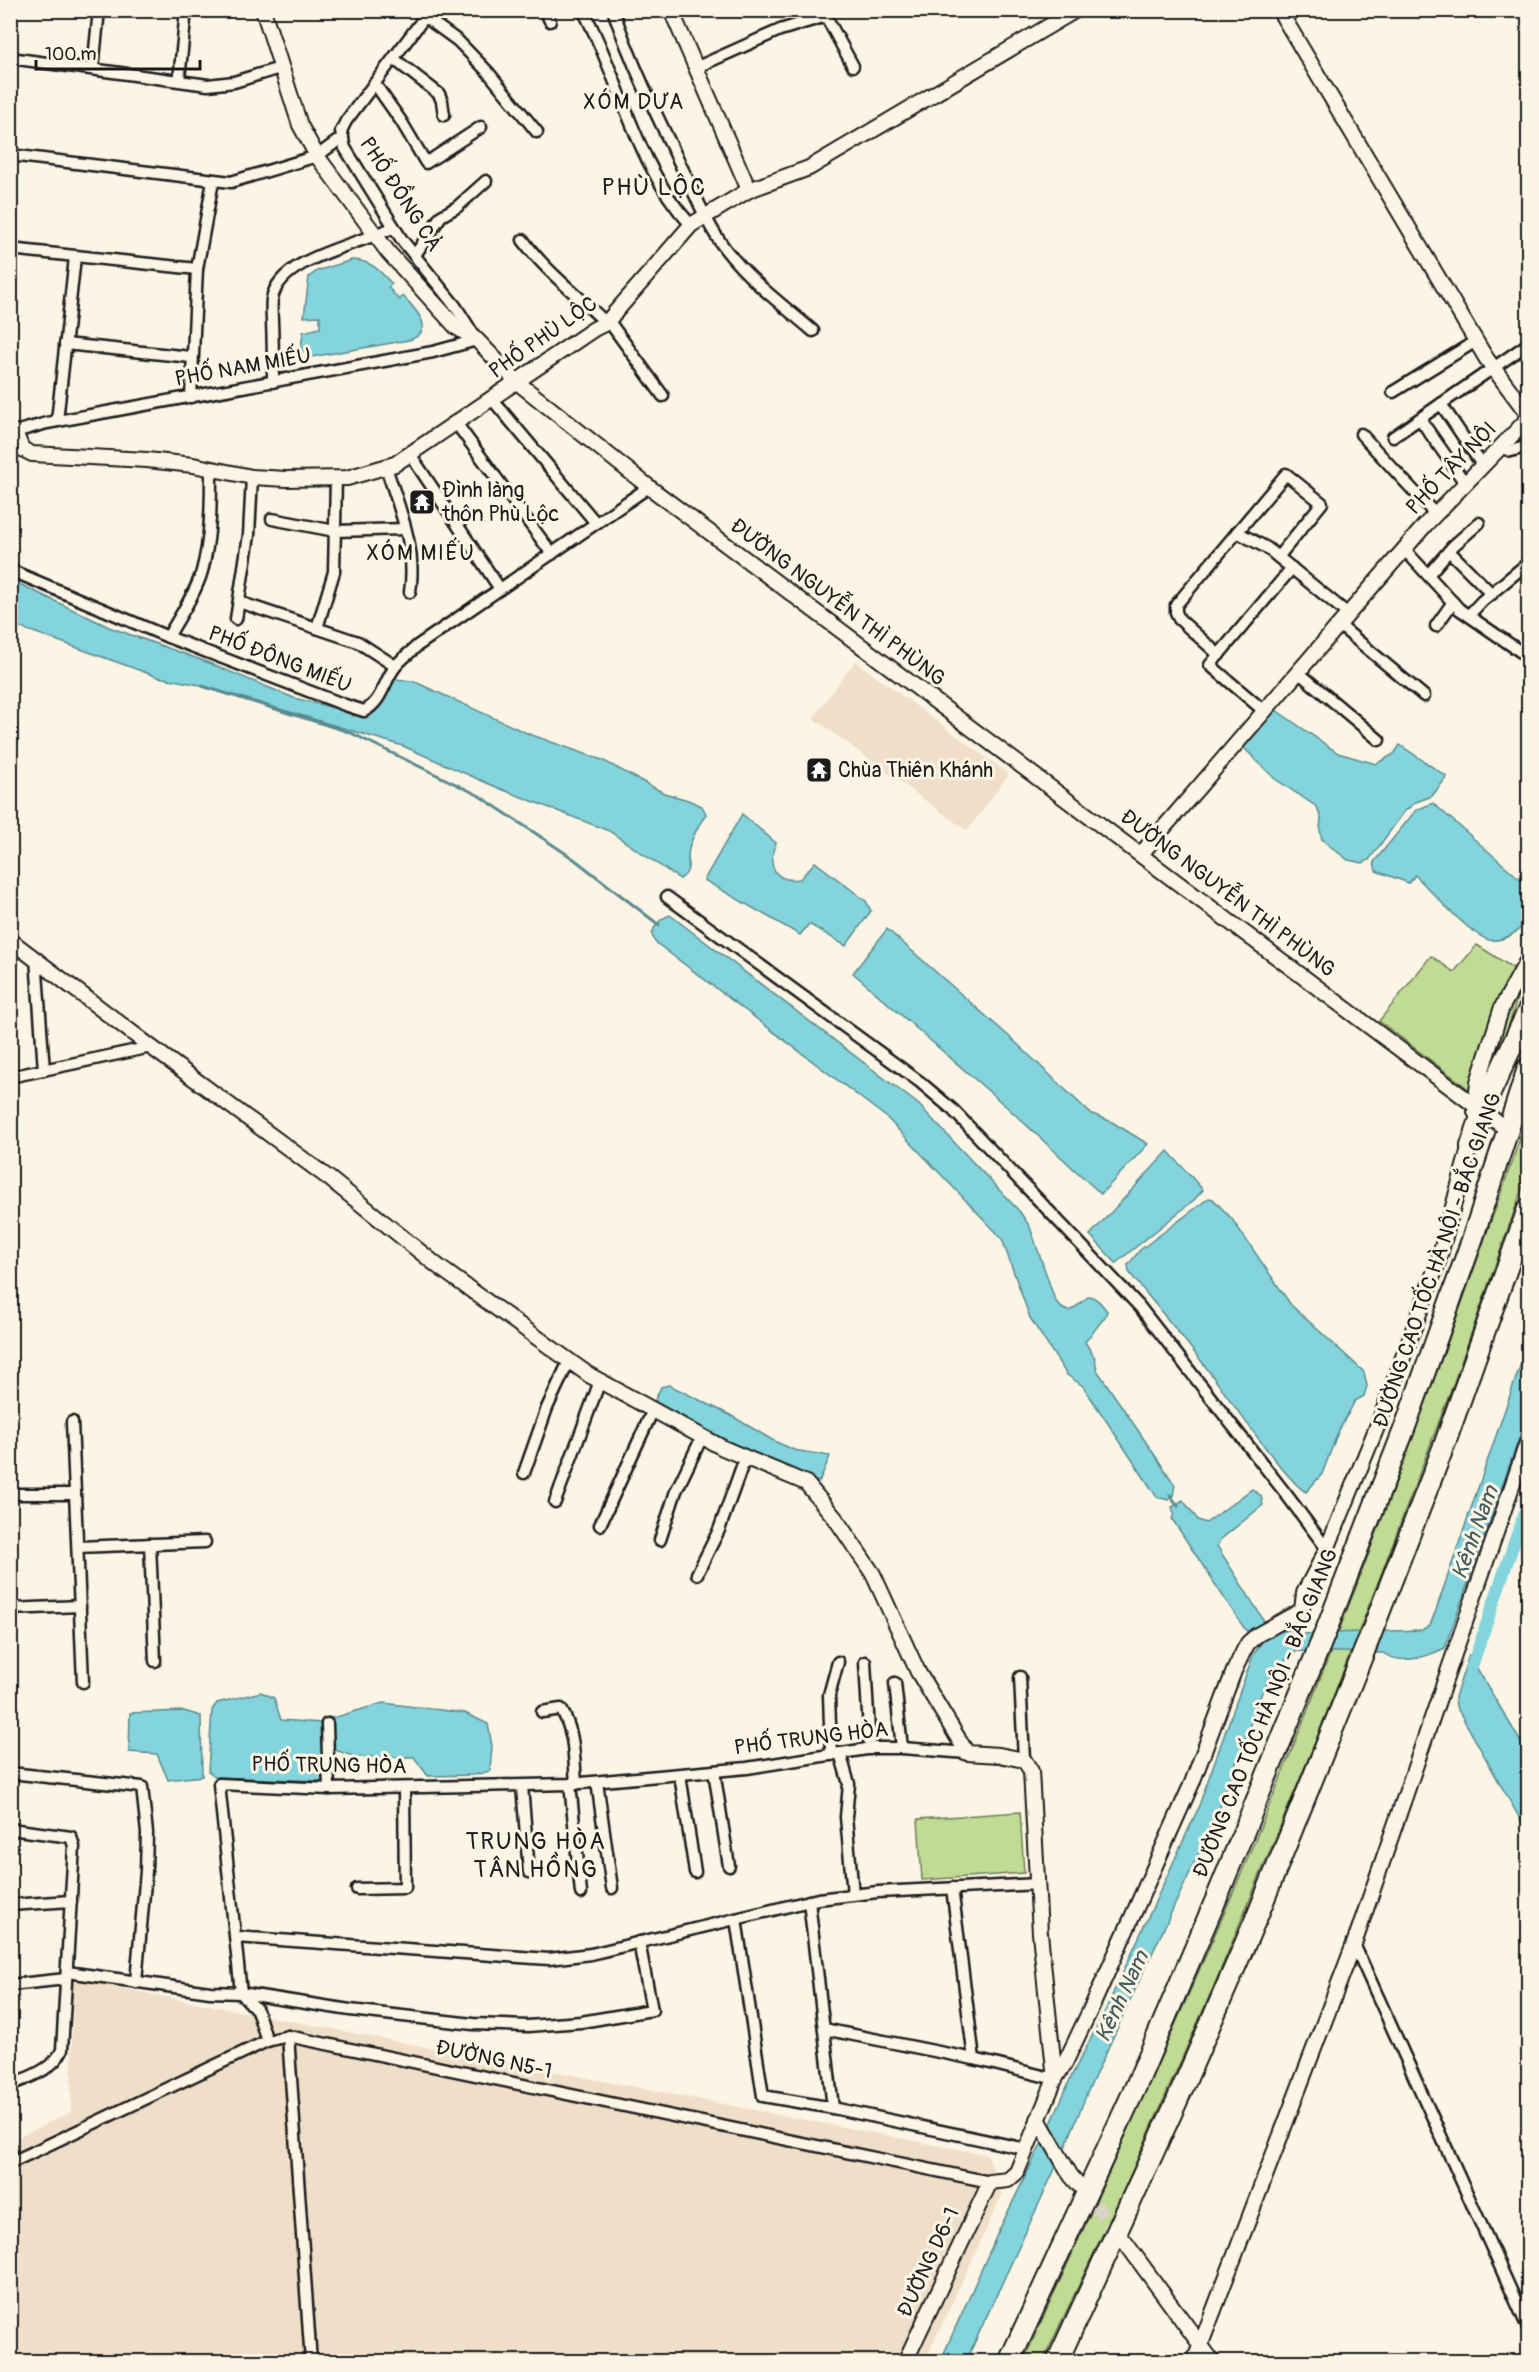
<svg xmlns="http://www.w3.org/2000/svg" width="1539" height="2372" font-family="Pangolin,sans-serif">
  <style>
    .built { fill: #f0dfc8 }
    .green { fill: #c0dc94; stroke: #6e7c58; stroke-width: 1.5 }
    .water { fill: #83d4dc; stroke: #5a8a8f; stroke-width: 1.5 }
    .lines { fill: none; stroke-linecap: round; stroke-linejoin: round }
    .stream { stroke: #5a8a8f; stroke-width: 3 }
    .canal { stroke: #83d4dc; stroke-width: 12 }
    .tertiary-tunnel { stroke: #dad4c7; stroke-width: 14; stroke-dasharray: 14 7; stroke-linecap: butt }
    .minor-casing { stroke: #1c1c1c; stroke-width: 15 }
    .tertiary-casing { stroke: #1c1c1c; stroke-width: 18 }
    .motorway-casing { stroke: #1c1c1c; stroke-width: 24 }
    .minor { stroke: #fcf5e5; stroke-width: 10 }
    .tertiary { stroke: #fcf5e5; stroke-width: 14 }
    .motorway { stroke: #fcf5e5; stroke-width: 20 }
    .labels { text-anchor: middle; stroke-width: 6; stroke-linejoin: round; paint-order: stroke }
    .street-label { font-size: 21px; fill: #1c1c1c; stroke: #fcf5e5 }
    .poi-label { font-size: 21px; fill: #1c1c1c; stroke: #fcf5e5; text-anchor: start }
    .neighbourhood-label { font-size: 22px; letter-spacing: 1.5px; fill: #1c1c1c; stroke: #fcf5e5 }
    .water-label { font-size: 22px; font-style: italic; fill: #405c5f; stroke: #fcf5e5 }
    .quarter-label { font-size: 24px; letter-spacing: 1.5px; fill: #1c1c1c; stroke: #fcf5e5 }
  </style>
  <rect width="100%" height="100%" fill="#fcf5e5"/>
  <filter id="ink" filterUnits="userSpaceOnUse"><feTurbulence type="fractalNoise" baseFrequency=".0167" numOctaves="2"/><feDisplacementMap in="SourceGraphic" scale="12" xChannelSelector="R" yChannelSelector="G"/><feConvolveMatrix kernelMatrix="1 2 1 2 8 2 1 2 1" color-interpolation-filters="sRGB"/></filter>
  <g filter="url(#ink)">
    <g class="built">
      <polygon points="855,661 1009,774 967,831 813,718"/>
      <polygon points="73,1979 988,2155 1002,2195 925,2361 11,2361 10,2141 71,2112"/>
    </g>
    <g class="green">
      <polygon points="1477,945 1524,975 1486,1102 1379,1021 1431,956 1454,972"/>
      <path d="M1528,1115V1172L1453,1385L1377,1585L1314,1745L1213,1988L1125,2187L1043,2361L1023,2362C1097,2199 1171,2038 1241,1874C1345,1624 1440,1371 1528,1115Z"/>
      <polygon points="1020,1812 1024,1873 922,1880 918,1819"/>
    </g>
    <g class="water">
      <path d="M352,260C371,260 380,271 392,284L388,287L399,300L403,296C415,309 438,330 409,340L311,357L307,356L301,347L303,332L320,328V316L304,317L309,277L317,271Z"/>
      <path d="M11,580L109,627L204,661L294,698L346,711L353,716L362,713L395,679L413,681L529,734L602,760L664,793L688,800L702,806L706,814C700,824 691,837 689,849C686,861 693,871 680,879L609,831L496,787L403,746L200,685L158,677L11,624Z"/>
      <polygon points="1273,708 1338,753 1376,764 1394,754 1400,745 1447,777 1432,796 1416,802 1404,812 1369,860 1363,863 1348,860 1326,843 1322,839 1320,830 1321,817 1317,807 1275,779 1240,744"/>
      <path d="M1433,803L1528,886C1529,905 1531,925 1511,935C1504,939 1497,941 1489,940C1470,935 1431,891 1415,875L1409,883L1376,871L1374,862L1416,810Z"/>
      <path d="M742,814L776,843C767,864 773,883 800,879L815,862L866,901L871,911L846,946L809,924L800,935L704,880Z"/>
      <path d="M670,915L918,1104L1020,1212L1030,1227L1055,1300C1069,1321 1075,1306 1089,1296C1097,1297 1102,1305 1107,1311L1105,1317L1085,1342L1095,1358L1097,1370L1175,1485L1173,1496L1168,1500L1157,1497L1083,1386L1067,1375L1030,1318L1002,1239L996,1232L886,1117L655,942L652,935C654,925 660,919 670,915Z"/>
      <polygon points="887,929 1012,1039 1090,1113 1112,1122 1148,1144 1101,1194 1009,1109 853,973"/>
      <polygon points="1168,1151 1203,1190 1194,1200 1116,1263 1090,1235"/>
      <path d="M1209,1198L1213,1199L1232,1219L1291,1305L1364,1372L1367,1386L1364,1396L1355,1401L1338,1432L1322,1474L1306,1492C1288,1484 1219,1384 1202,1362C1178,1331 1153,1302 1129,1272L1128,1265L1140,1250Z"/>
      <path d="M1528,1343V1413L1445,1648C1426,1657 1401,1666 1383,1653L1297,1651L1278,1666L1262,1692L1219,1810L1088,2091L1067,2143L966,2361L940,2362L1000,2228L1050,2126L1072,2075L1104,2013L1197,1811L1253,1655L1262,1642L1253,1630L1246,1631L1172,1519L1174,1514L1172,1507L1183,1500L1198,1520L1206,1523L1252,1489L1261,1496L1263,1505L1220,1540L1217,1546L1263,1619L1264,1623L1261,1625L1270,1636C1279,1631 1291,1628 1301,1634L1422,1630L1430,1625L1436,1610Z"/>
      <polygon points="669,1385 730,1415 774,1441 794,1450 830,1456 819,1482 816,1481 658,1409 655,1400 661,1387"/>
      <polygon points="1469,1655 1528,1754 1528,1833 1456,1706 1455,1697"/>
      <polygon points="261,1692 274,1698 281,1720 321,1723 325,1781 216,1777 208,1771 212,1710 217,1703"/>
      <polygon points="383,1703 465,1713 488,1724 492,1746 490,1771 474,1775 428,1776 414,1757 356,1757 332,1749 329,1717 333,1718"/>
      <polygon points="184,1711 201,1716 202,1776 168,1780 157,1754 129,1752 130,1713"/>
    </g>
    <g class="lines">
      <g class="stream">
        <polyline points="202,686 349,732 478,795 574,859 659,925"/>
        <polyline points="1170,1495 1178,1506"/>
      </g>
      <polyline class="canal" points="1470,1677 1471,1669 1528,1502"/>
      <g class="tertiary-tunnel">
        <polyline points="1505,1128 1528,1145"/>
        <polyline points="1082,2188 1120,2237"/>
      </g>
      <defs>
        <g id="minor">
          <polyline points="545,10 550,21"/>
          <path d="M583,10C621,80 635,165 691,225"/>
          <path d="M613,10C632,65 658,118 683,170C696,196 708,227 726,250C750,281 784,306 813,331"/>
          <polyline points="823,11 853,66"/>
          <polyline points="425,17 458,41 488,72 537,132"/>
          <polyline points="10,58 208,85 234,82 280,68"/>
          <polyline points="394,59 439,94 442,101 444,115"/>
          <polyline points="695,68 780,30 826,16"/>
          <polyline points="93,69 99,10"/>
          <polyline points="179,80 186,10"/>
          <polyline points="375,84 401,121 426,163 481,127"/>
          <polyline points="10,155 231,182 317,156 343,137"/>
          <path d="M523,240C546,272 578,295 606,323"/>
          <polyline points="10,249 197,269"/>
          <polyline points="415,255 441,216 457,207 486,181"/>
          <polyline points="608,320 663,396"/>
          <polyline points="65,344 191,357"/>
          <path d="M273,382C273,362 273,342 272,322C272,315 271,306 272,299C279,257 360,245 394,227"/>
          <polyline points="1393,392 1476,341"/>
          <polyline points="191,397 197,269 213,181"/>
          <polyline points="492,399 596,523"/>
          <polyline points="1441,404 1482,465"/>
          <polyline points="1420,419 1465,483"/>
          <polyline points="57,421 75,257"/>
          <polyline points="456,423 552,554"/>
          <polyline points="15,432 47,423 433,352 477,340 456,307 402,240 345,148 341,131 346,121 430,10"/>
          <polyline points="1361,434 1435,514"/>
          <polyline points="1393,437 1528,344"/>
          <polyline points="1500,447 1511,451 1528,446"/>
          <polyline points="410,454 500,589"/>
          <path d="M386,467C399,508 417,548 410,592"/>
          <polyline points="272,519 335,531 405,529"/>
          <polyline points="1237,532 1267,548 1348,614"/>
          <polyline points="1404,549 1459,609 1521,652"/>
          <polyline points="1449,551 1492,594"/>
          <path d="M10,570L168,637L345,705L364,711C382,702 384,681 395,667C401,659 410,653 417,646L649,487"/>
          <polyline points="1428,575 1453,546 1479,523"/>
          <polyline points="239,602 358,642 395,666"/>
          <polyline points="1469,615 1482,601 1528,563"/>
          <polyline points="236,619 249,535 252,477"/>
          <polyline points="1339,625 1424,696"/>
          <polyline points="1436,626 1453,602"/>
          <polyline points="317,628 334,572 336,478"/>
          <path d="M168,637C179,617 196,593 202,571C211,538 211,503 211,469"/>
          <polyline points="1219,655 1179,619 1176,612 1176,605 1286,474 1322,503 1278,557"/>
          <polyline points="1298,672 1379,740"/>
          <polyline points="1264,711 1210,665 1292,568"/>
          <polyline points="667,897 920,1082 953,1110 1139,1306 1286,1494 1327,1549"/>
          <polyline points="36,958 44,1070"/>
          <polyline points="10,1077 151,1047"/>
          <polyline points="72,1422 83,1682"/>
          <polyline points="524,1473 547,1408 569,1361"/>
          <polyline points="10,1494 75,1494"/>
          <polyline points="555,1502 600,1381"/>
          <polyline points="600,1525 653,1410"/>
          <polyline points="660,1540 676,1491 702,1437"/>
          <polyline points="150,1544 155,1661"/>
          <polyline points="78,1547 205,1542"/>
          <polyline points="697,1574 719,1530 745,1458"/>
          <polyline points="10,1609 80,1606"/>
          <polyline points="865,1662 870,1749"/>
          <polyline points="1020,1677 1024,1760"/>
          <polyline points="895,1683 902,1748"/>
          <path d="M542,1712L561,1709C575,1732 574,1758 576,1784"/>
          <polyline points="327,1724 329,1789"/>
          <polyline points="840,1753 849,1784 846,1817 853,1894"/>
          <polyline points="831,1755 829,1695 838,1662"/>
          <polyline points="714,1771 729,1866"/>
          <polyline points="10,1773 142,1787 147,1833 146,1871 136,1982"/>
          <polyline points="680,1775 695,1872"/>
          <polyline points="597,1782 612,1888"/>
          <polyline points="570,1784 581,1893"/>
          <polyline points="522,1786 529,1872"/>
          <path d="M10,1829L71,1837L74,1846L62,2050C53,2070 29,2077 10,2085"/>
          <polyline points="952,1888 974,2059"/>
          <polyline points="357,1889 405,1888 404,1788"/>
          <polyline points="809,1901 833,2108"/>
          <polyline points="10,1905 71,1901"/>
          <polyline points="736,1919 763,2096 833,2108 1026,2149"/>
          <polyline points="236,1937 549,1959 591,1954 818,1899 878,1892 1038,1884"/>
          <polyline points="1354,1944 1528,2328"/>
          <polyline points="67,1972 210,1992 241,1993 350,2010 473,2024 528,2026 581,2022 652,2010 639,1942"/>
          <polyline points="10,1985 66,1979"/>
          <polyline points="824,2029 974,2059 1055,2079"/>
          <polyline points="288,2036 311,2362"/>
          <polyline points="267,2041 257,2010 241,1993 219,1784 329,1789 570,1784 747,1768 873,1748 902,1748 967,1753"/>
          <polyline points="10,2163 267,2041 288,2036 990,2182"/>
        </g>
        <g id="tertiary">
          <polyline points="263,10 300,125 317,156 388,252 456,327 477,340 517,382 649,487 1505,1128"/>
          <polyline points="671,10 749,190"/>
          <polyline points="10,432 15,432 22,449 32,454 147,460 193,465 252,477 286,479 347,478 395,464 594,329 606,323 691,225 749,190 809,168 1076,10"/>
          <polyline points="1141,854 1426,524 1525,422 1527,413 1486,358 1279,10"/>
          <polyline points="10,940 151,1047 330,1179 439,1267 589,1375 723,1448 806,1483 835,1518 873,1574 918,1672 967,1753 999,1755 1024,1760 1031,1771 1040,1933 1055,2079 1017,2172 1008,2180 990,2182 905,2362"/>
          <polyline points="1475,1112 1478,1082 1502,1007 1528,959"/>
          <polyline points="1055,2079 1065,2063 1094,2002 1192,1783 1234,1671 1244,1650 1248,1643 1257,1635 1302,1610 1304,1593 1327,1549 1381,1417 1438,1262 1472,1137"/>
          <polyline points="1038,2119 1071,2176 1080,2186"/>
          <polyline points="1122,2238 1213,2362"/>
          <polyline points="1194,2362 1354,1944 1528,1440"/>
        </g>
        <g id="motorway">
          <polyline points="1471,1146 1486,1102 1528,1011"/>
          <polyline points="1009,2362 1136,2086 1217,1897 1327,1628 1405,1427 1472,1240 1528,1068"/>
          <polyline points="1057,2362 1176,2103 1258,1914 1367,1644 1445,1443 1528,1209"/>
        </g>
      </defs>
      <use href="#minor" class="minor-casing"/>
      <use href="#tertiary" class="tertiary-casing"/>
      <use href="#motorway" class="motorway-casing"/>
      <use href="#minor" class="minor"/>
      <use href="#tertiary" class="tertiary"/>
      <use href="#motorway" class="motorway"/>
    </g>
  </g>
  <defs>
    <symbol id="temple-square" viewBox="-11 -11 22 22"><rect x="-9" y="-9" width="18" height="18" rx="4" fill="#1c1c1c" stroke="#fcf5e5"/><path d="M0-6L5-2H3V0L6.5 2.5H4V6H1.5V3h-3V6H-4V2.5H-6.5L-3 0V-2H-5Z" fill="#fff"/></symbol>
  </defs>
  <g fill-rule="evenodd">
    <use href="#temple-square" x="407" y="487" width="30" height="30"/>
    <use href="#temple-square" x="804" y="755" width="30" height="30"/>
  </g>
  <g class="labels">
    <g class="street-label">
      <text transform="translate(401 194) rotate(57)" y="7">PHỐ ĐỒNG CẢ</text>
      <text transform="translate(543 337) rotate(-35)" y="7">PHỐ PHÙ LỘC</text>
      <text transform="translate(243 367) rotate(-10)" y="7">PHỐ NAM MIẾU</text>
      <text transform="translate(1451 468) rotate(-46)" y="7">PHỐ TÂY NỘI</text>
      <text transform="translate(838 602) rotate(37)" y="7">ĐƯỜNG NGUYỄN THÌ PHÙNG</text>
      <text transform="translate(280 659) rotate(21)" y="7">PHỐ ĐÔNG MIẾU</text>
      <text transform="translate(1228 893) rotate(37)" y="7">ĐƯỜNG NGUYỄN THÌ PHÙNG</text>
      <text transform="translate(1437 1260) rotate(-71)" y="7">ĐƯỜNG CAO TỐC HÀ NỘI - BẮC GIANG</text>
      <text transform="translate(1265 1713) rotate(-68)" y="7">ĐƯỜNG CAO TỐC HÀ NỘI - BẮC GIANG</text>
      <text transform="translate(811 1738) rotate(-7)" y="7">PHỐ TRUNG HÒA</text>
      <text transform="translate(329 1765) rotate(1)" y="7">PHỐ TRUNG HÒA</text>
      <text transform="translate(494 2059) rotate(12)" y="7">ĐƯỜNG N5-1</text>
      <text transform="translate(928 2262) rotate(-65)" y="7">ĐƯỜNG D6-1</text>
    </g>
    <g class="poi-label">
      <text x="442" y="497">Đình làng<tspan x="442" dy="24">thôn Phù Lộc</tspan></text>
      <text x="838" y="777">Chùa Thiên Khánh</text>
    </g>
    <g class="neighbourhood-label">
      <text x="634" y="109">XÓM DƯA</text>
      <text x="421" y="560">XÓM MIẾU</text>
    </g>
    <g class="water-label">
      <text transform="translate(1474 1532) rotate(-70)" y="8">Kênh Nam</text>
      <text transform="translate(1121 1996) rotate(-65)" y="8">Kênh Nam</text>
    </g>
    <g class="quarter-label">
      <text x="654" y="195">PHÙ LỘC</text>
      <text x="536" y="1849">TRUNG HÒA<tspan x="536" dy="28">TÂN HỒNG</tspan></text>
    </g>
  </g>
  <rect width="1539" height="2372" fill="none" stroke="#fcf5e5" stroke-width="36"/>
  <rect x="18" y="18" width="1503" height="2336" fill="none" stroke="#1c1c1c" stroke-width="2" filter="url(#ink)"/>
  <path d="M36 60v9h164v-9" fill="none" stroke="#1c1c1c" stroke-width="3"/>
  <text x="45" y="60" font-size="18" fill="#1c1c1c" stroke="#fcf5e5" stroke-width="4.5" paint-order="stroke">100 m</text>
</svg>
